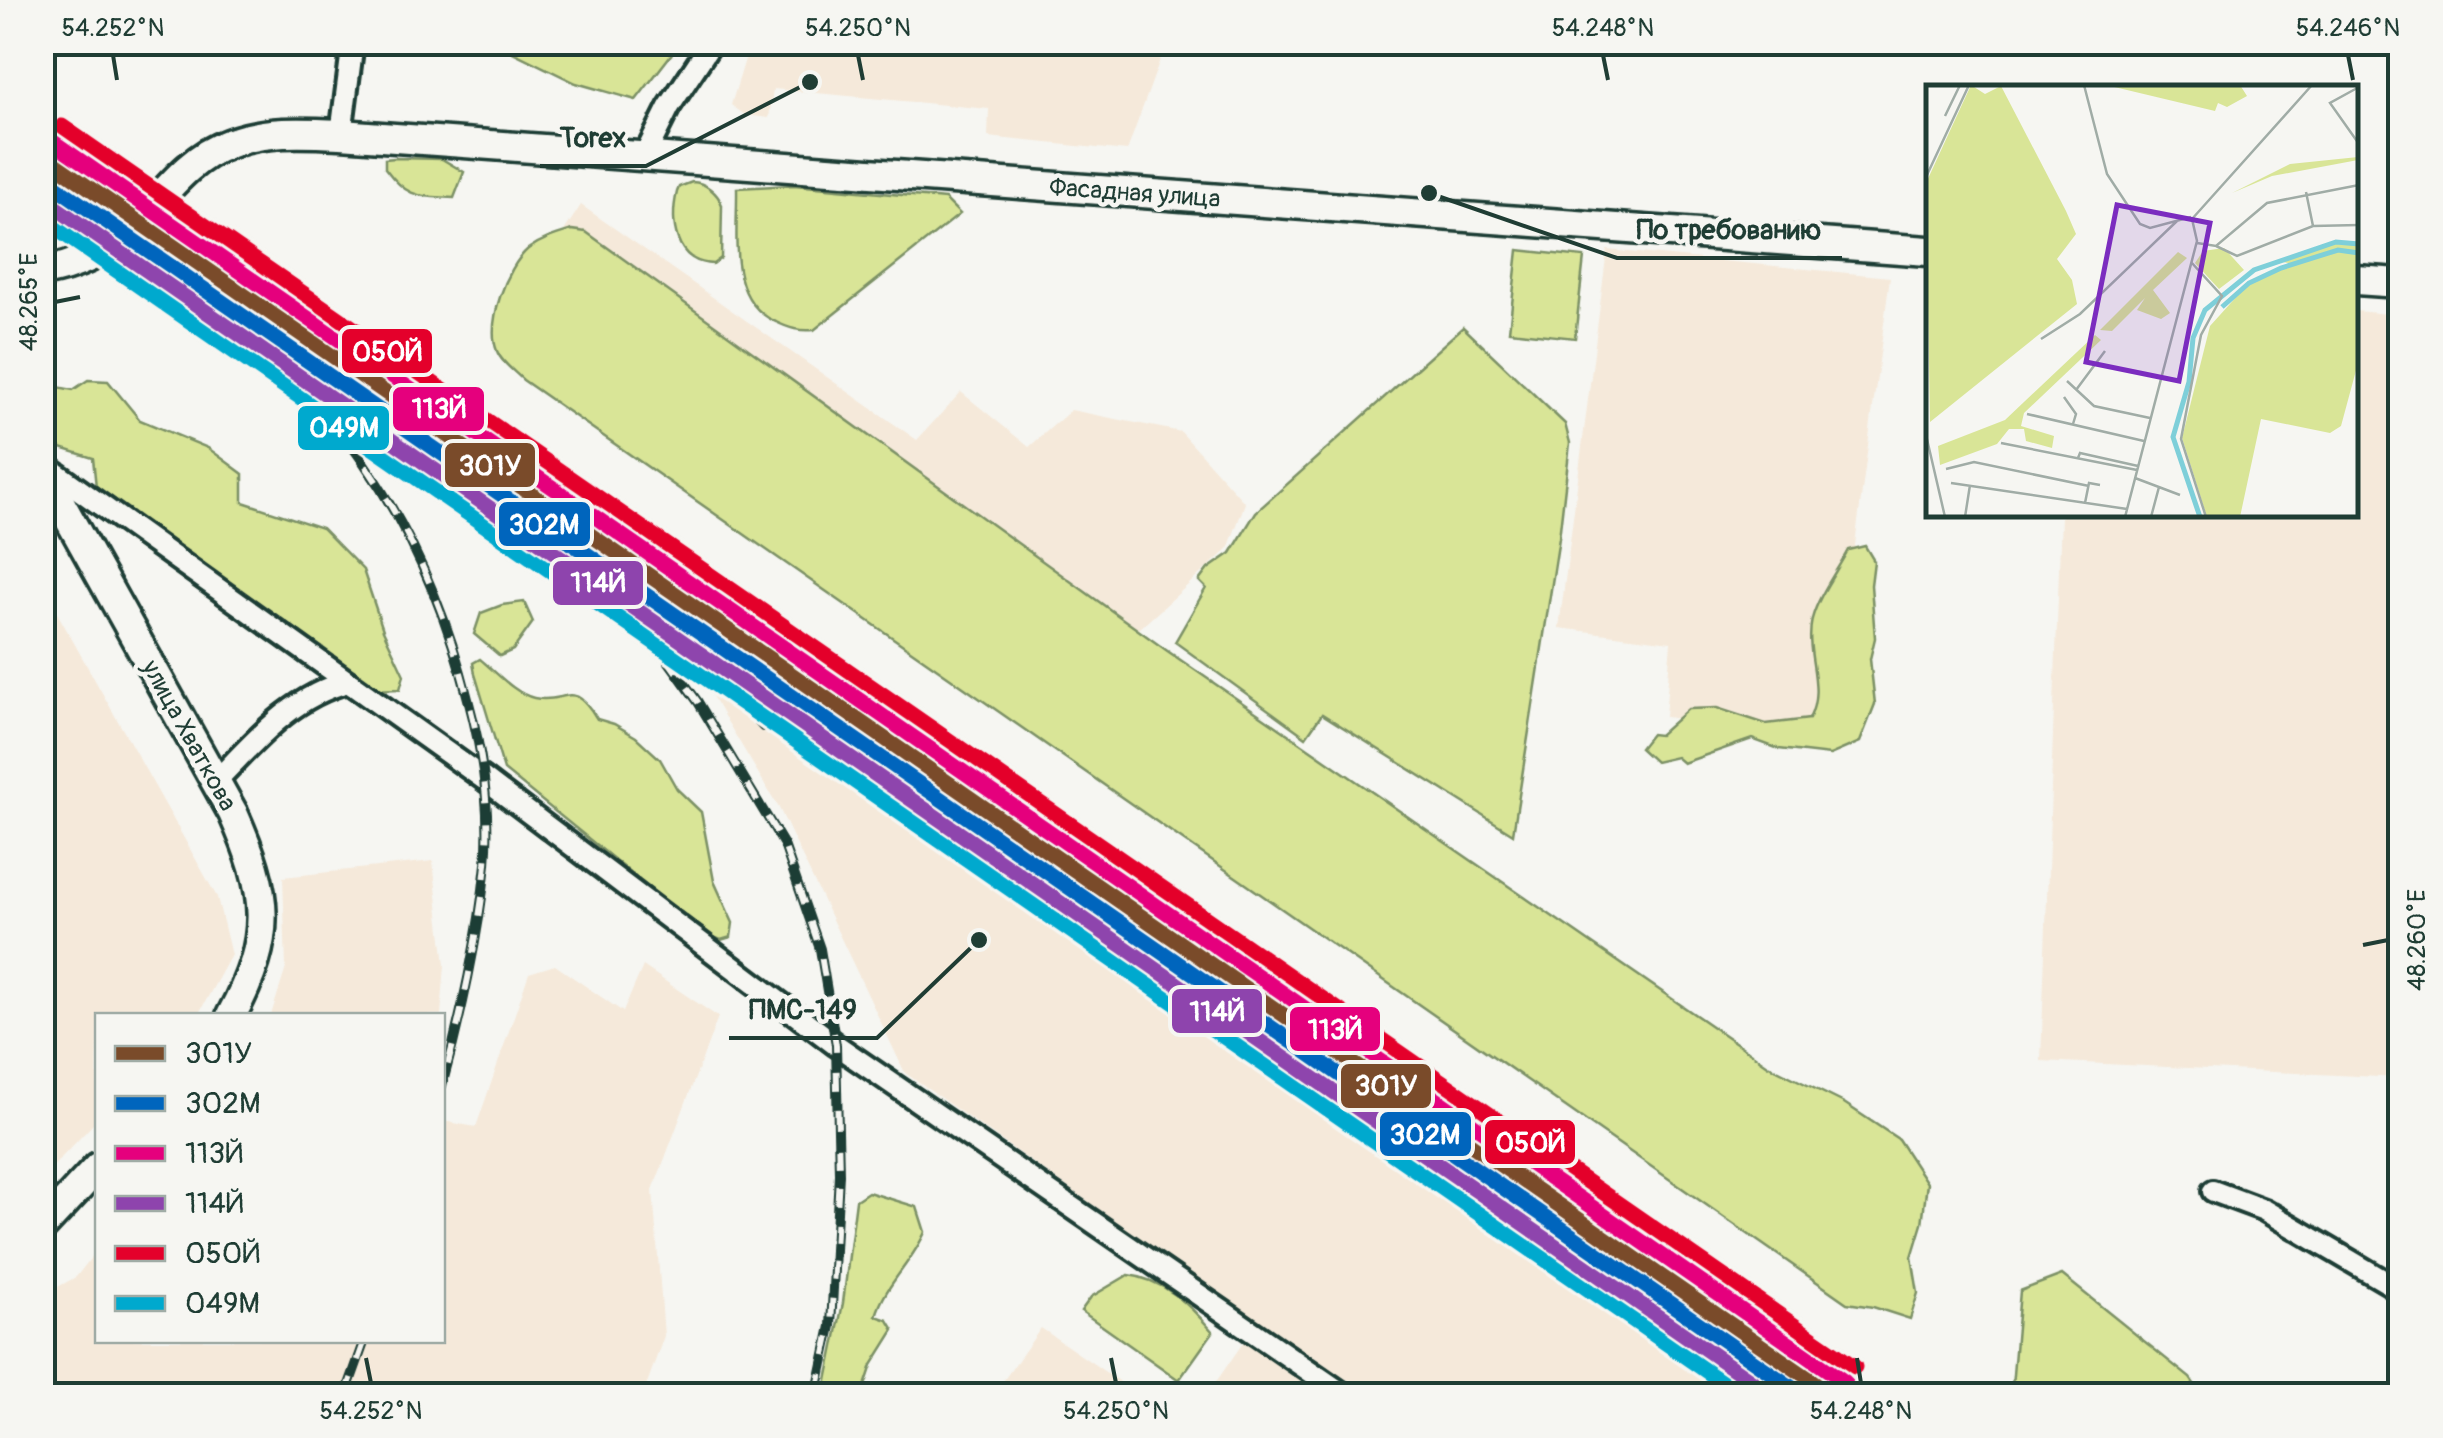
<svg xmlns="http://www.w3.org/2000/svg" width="2443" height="1438" font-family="Pangolin,sans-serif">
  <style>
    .built { fill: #f5e9da }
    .green { fill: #d9e597; stroke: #7c9166; stroke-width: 2.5 }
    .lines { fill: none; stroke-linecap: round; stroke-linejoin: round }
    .street-casing { stroke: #1f3d34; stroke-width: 28 }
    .secondary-casing { stroke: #1f3d34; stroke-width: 35 }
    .street { stroke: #f6f6f2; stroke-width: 20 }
    .secondary { stroke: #f6f6f2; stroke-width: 28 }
    .rail-casing { stroke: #1f3d34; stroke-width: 10 }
    .rail { stroke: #f6f6f2; stroke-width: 6; stroke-dasharray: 19; stroke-linecap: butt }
    .rail-1-casing { stroke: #f6f6f2; stroke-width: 22 }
    .rail-2-casing { stroke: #f6f6f2; stroke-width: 22 }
    .rail-3-casing { stroke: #f6f6f2; stroke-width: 22 }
    .rail-4-casing { stroke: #f6f6f2; stroke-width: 22 }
    .rail-5-casing { stroke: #f6f6f2; stroke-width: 22 }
    .rail-6-casing { stroke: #f6f6f2; stroke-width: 22 }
    .rail-1 { stroke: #7a4b2a; stroke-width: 15 }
    .rail-2 { stroke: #0065bd; stroke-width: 15 }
    .rail-3 { stroke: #e5007d; stroke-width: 15 }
    .rail-4 { stroke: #8e44ad; stroke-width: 15 }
    .rail-5 { stroke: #e4002b; stroke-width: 15 }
    .rail-6 { stroke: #00a9ce; stroke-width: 15 }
    .ticks { fill: none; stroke: #1f3d34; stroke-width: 4 }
    .labels { text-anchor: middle; stroke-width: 9; stroke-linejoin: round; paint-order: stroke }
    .street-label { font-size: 25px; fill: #1f3d34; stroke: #f6f6f2 }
    .inset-river { fill: none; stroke: #7ecfd9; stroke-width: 5 }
    .inset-road { fill: none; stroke: #a0aca6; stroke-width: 2.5 }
    .view { fill: #7b2cbf; fill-opacity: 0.15; stroke: #7b2cbf; stroke-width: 5 }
    .inset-edge { fill: none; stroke: #1f3d34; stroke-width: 5 }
    .leader { fill: none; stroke: #1f3d34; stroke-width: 4 }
    .callout-dot { fill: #1f3d34; stroke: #f6f6f2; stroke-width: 4 }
    .callout-label { font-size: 28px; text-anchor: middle; font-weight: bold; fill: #1f3d34; stroke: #f6f6f2; stroke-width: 9; stroke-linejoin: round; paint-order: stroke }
    .line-badge { stroke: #f6f6f2; stroke-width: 4 }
    .badge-label { font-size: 28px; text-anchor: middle; font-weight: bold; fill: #fff }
    .neatline { fill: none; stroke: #1f3d34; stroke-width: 4 }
    .ticks-label { font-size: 25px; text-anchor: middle; fill: #1f3d34 }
  </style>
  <rect width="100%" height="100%" fill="#f6f6f2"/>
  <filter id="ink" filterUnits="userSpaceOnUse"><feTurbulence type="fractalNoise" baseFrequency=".01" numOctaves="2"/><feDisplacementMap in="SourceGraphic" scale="20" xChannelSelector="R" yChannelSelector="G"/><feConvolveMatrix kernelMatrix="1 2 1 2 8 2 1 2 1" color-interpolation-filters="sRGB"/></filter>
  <g filter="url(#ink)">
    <g class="built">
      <polygon points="750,43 750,42 1166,43 1127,151 988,137 989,109 773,89 769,118 745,115 731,105"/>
      <polygon points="581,205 917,440 961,392 1029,447 1071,410 1181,432 1245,503 1228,549 1118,648 555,245"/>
      <polygon points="1607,250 1890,277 1855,545 1806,735 1665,717 1671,642 1559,628"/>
      <polygon points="2356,311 2400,315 2400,1078 2041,1061 2061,515 2356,515"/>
      <polygon points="42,586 217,897 231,955 198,1015 98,1016 97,1120 43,1177"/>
      <polygon points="726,666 1465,1185 1579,1274 1753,1395 1207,1395 1258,1321 905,1073 779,808 706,686"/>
      <polygon points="433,861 445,965 441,1015 271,1015 286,968 283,877"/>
      <polygon points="555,965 623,1012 643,966 718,1017 653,1190 664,1336 643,1395 43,1395 43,1295 76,1277 97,1250 98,1340 442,1340 443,1121 476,1127 529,973"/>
      <polygon points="1041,1328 1139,1395 993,1395"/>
    </g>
    <g class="green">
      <polygon points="494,43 680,43 636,100 576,83"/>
      <path d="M395,158L442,159L464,172L454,198C418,196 408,199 385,168V159Z"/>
      <path d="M692,182C705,182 718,193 722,205L721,258L713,264C674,263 670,221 677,192L679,187Z"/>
      <path d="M794,185L945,199L960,214L814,330C799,331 790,329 776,322C726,300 738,235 737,188Z"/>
      <path d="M572,230L586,232L1166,650L1771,1067L1844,1103L1898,1139L1927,1183L1922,1224L1912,1257L1918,1293L1910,1319L1873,1307L1847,1303L523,380C514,371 501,362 497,351C486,323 506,268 528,249C542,239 556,235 572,230Z"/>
      <polygon points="1518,250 1584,257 1575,338 1509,331"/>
      <polygon points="1463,327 1565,424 1570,443 1559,538 1513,834 1322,714 1306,737 1175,642 1206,588 1199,581 1208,569 1231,553 1256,512"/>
      <polygon points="88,380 108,381 140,420 208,448 243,474 243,502 322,528 363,570 383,630 404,675 400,689 371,690 96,487 93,458 48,444 43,434 42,384 73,390"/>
      <path d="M1865,546L1874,561L1871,585L1875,638L1870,659L1875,704L1860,742L1830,755L1779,749L1752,739L1683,763L1676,757L1655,762L1640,748L1651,734L1659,735L1688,709L1717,708L1766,724L1809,719C1826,686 1804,655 1812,619C1818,596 1837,571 1848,550Z"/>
      <polygon points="524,602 533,622 513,650 500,656 474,634 481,613 502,605"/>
      <path d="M480,659C495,671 515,694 534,698C567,705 572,677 597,719L614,724L636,737L660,759L677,789L701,812L714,881L733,923L731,937L721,940L706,934L504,770L475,674L473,663Z"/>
      <path d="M868,1192L917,1207L925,1232C912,1263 885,1284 876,1316L888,1320L894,1330L872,1365L862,1395H824L843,1303L856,1200Z"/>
      <path d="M1128,1275C1164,1279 1190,1305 1213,1332L1179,1380L1081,1311L1091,1297Z"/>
      <polygon points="2062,1275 2190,1378 2202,1395 2024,1396 2012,1387 2020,1291"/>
    </g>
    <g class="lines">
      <defs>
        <g id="street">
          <polyline points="341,134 353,42"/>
          <polyline points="644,157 669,107 712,42"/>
          <polyline points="42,463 484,779 836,1045 1346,1396"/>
          <path d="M216,781C255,741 292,696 348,682"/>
          <polyline points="2213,1191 2264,1210 2400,1290"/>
        </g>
        <g id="secondary">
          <path d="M42,272C76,266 106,252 130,229C161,199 186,159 228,144C265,130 302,132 341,134L1928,251"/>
          <polyline points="2356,280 2400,283"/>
          <path d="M42,470L233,813C269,894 274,936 231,1016"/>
          <polyline points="42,1227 98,1167"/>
        </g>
      </defs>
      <use href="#street" class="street-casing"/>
      <use href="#secondary" class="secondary-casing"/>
      <use href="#street" class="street"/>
      <use href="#secondary" class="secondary"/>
      <defs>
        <g id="rail">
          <path d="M183,274C328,389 423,518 468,699C482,751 491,809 486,864C479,934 461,1018 442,1086"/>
          <polyline points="264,368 297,399"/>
          <polyline points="315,389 515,506 572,551"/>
          <polyline points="564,544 635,615 698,702 784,845 820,949 836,1045 839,1174 831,1326 816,1396"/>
          <polyline points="652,620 704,665 763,727"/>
          <polyline points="345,1396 365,1340"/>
        </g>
      </defs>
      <use href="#rail" class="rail-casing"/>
      <use href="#rail" class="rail"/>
      <defs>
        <polyline id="rail-1" points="42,155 1834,1396"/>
        <polyline id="rail-2" points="42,177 1804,1396"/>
        <polyline id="rail-3" points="52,141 1845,1382"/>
        <polyline id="rail-4" points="42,198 1773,1396"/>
        <polyline id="rail-5" points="62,126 1855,1367"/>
        <polyline id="rail-6" points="42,219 1742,1396"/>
      </defs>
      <use href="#rail-1" class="rail-1-casing"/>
      <use href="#rail-2" class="rail-2-casing"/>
      <use href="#rail-3" class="rail-3-casing"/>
      <use href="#rail-4" class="rail-4-casing"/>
      <use href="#rail-5" class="rail-5-casing"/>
      <use href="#rail-6" class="rail-6-casing"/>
      <use href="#rail-1" class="rail-1"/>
      <use href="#rail-2" class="rail-2"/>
      <use href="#rail-3" class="rail-3"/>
      <use href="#rail-4" class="rail-4"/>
      <use href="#rail-5" class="rail-5"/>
      <use href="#rail-6" class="rail-6"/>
    </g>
  </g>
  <path class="ticks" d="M113,55L117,80M858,55L863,80M1603,55L1608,80M2348,55L2353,80M55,302L80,297M2363,945L2388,940M366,1358L371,1383M1111,1358L1116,1383M1857,1358L1861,1383"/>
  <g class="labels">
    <g class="street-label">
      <text transform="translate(1135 192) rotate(4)" y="9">Фасадная улица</text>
      <text transform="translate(190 735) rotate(61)" y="9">улица Хваткова</text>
    </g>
  </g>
  <g transform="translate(1926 85)">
    <rect width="432" height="432" fill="#f6f6f2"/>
    <path d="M45,0L59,9L75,1L140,126L150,149L131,174L146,195L151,219L4,337L0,98ZM180,0H314L321,11L301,22L292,18L289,26ZM432,72V75L346,91L306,108L364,79ZM415,157L432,160V278L415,341L404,348L335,334L314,432H281L256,353L284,241L322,199L367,179L352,176ZM298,163L318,185L293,204L269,178L277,166ZM252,167L261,173L227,205L244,228L235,234L211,225L219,213L186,246L174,245ZM169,250L175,255L98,328L95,341L128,351L126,363L100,356L98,344H83L71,359L14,380L12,361L79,335Z" fill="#d9e597"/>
    <path class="inset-river" d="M296,222L323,198L355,183L412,165L433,168M274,432L247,352L263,297L267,253L279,225L328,185L410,157L433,159"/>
    <path class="inset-road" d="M158,0L181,89L214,139L224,143L265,132M433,2L404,18L433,59M19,31L34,0M0,92L43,0M380,107L387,141M271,158L290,161L341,118L433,100M290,161L311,171L387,141L433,140M265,177L296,211L275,250L255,354L280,432M115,254L154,229L251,136M141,296L168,321L224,333M150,305L179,266M138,312L150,329L147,339M101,329L218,356M0,350L19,432M75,358L211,385M152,373L154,368L212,381M20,384L48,377L163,401M209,393L254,410M25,398L201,424M159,418L163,398L174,400M39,432L44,400M199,432L271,156L266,134L386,0M225,432L233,402"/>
    <path class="view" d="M191,120L284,138L253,296L160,277Z"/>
    <rect width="432" height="432" class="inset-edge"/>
  </g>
  <path class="leader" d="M810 82L646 166H540M1429 193L1617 258H1842M979 940L877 1038H729"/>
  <g class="callout-dot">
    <circle cx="810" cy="82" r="10"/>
    <circle cx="1429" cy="193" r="10"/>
    <circle cx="979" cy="940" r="10"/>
  </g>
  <g class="callout-label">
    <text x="593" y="147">Torex</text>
    <text x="1729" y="239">По требованию</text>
    <text x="803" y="1019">ПМС-149</text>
  </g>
  <g class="line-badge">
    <rect x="340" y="327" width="94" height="48" rx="10" fill="#e4002b"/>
    <rect x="391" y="385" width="95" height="48" rx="10" fill="#e5007d"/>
    <rect x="296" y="404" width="95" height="48" rx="10" fill="#00a9ce"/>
    <rect x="443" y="441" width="94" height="48" rx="10" fill="#7a4b2a"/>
    <rect x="497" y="500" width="95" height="48" rx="10" fill="#0065bd"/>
    <rect x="551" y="559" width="94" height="48" rx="10" fill="#8e44ad"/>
    <rect x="1170" y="987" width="94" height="48" rx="10" fill="#8e44ad"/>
    <rect x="1288" y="1005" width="94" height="48" rx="10" fill="#e5007d"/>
    <rect x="1339" y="1062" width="94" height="48" rx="10" fill="#7a4b2a"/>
    <rect x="1378" y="1110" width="95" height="48" rx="10" fill="#0065bd"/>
    <rect x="1483" y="1118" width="94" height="48" rx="10" fill="#e4002b"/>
  </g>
  <g class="badge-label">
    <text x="387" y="361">050Й</text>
    <text x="439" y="418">113Й</text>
    <text x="344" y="437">049М</text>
    <text x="490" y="475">301У</text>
    <text x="544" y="534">302М</text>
    <text x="598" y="592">114Й</text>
    <text x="1217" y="1021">114Й</text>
    <text x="1335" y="1039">113Й</text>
    <text x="1386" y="1095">301У</text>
    <text x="1425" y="1144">302М</text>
    <text x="1530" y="1152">050Й</text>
  </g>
  <rect width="2443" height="1438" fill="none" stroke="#f6f6f2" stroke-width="110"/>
  <rect x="95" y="1013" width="350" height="330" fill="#f6f6f2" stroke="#a0aca6" stroke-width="2.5"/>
  <rect x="115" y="1046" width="50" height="15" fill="#7a4b2a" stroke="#a0aca6" stroke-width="2.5"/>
  <text x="185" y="1063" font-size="30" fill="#1f3d34">301У</text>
  <rect x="115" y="1096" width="50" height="15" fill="#0065bd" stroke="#a0aca6" stroke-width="2.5"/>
  <text x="185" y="1113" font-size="30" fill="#1f3d34">302М</text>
  <rect x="115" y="1146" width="50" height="15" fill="#e5007d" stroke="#a0aca6" stroke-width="2.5"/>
  <text x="185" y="1163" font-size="30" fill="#1f3d34">113Й</text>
  <rect x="115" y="1196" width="50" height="15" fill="#8e44ad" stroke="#a0aca6" stroke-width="2.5"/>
  <text x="185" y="1213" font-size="30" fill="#1f3d34">114Й</text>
  <rect x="115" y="1246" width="50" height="15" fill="#e4002b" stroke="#a0aca6" stroke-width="2.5"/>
  <text x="185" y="1263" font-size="30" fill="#1f3d34">050Й</text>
  <rect x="115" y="1296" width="50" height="15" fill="#00a9ce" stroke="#a0aca6" stroke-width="2.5"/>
  <text x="185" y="1313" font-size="30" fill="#1f3d34">049М</text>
  <rect x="55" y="55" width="2333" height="1328" class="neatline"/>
  <g class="ticks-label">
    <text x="113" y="36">54.252°N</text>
    <text x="858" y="36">54.250°N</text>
    <text x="1603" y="36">54.248°N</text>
    <text x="2348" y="36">54.246°N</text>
    <text transform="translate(28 302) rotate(-90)" y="9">48.265°E</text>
    <text transform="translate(2416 940) rotate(-90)" y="9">48.260°E</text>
    <text x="371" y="1419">54.252°N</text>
    <text x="1116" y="1419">54.250°N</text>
    <text x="1861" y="1419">54.248°N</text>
  </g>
</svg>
